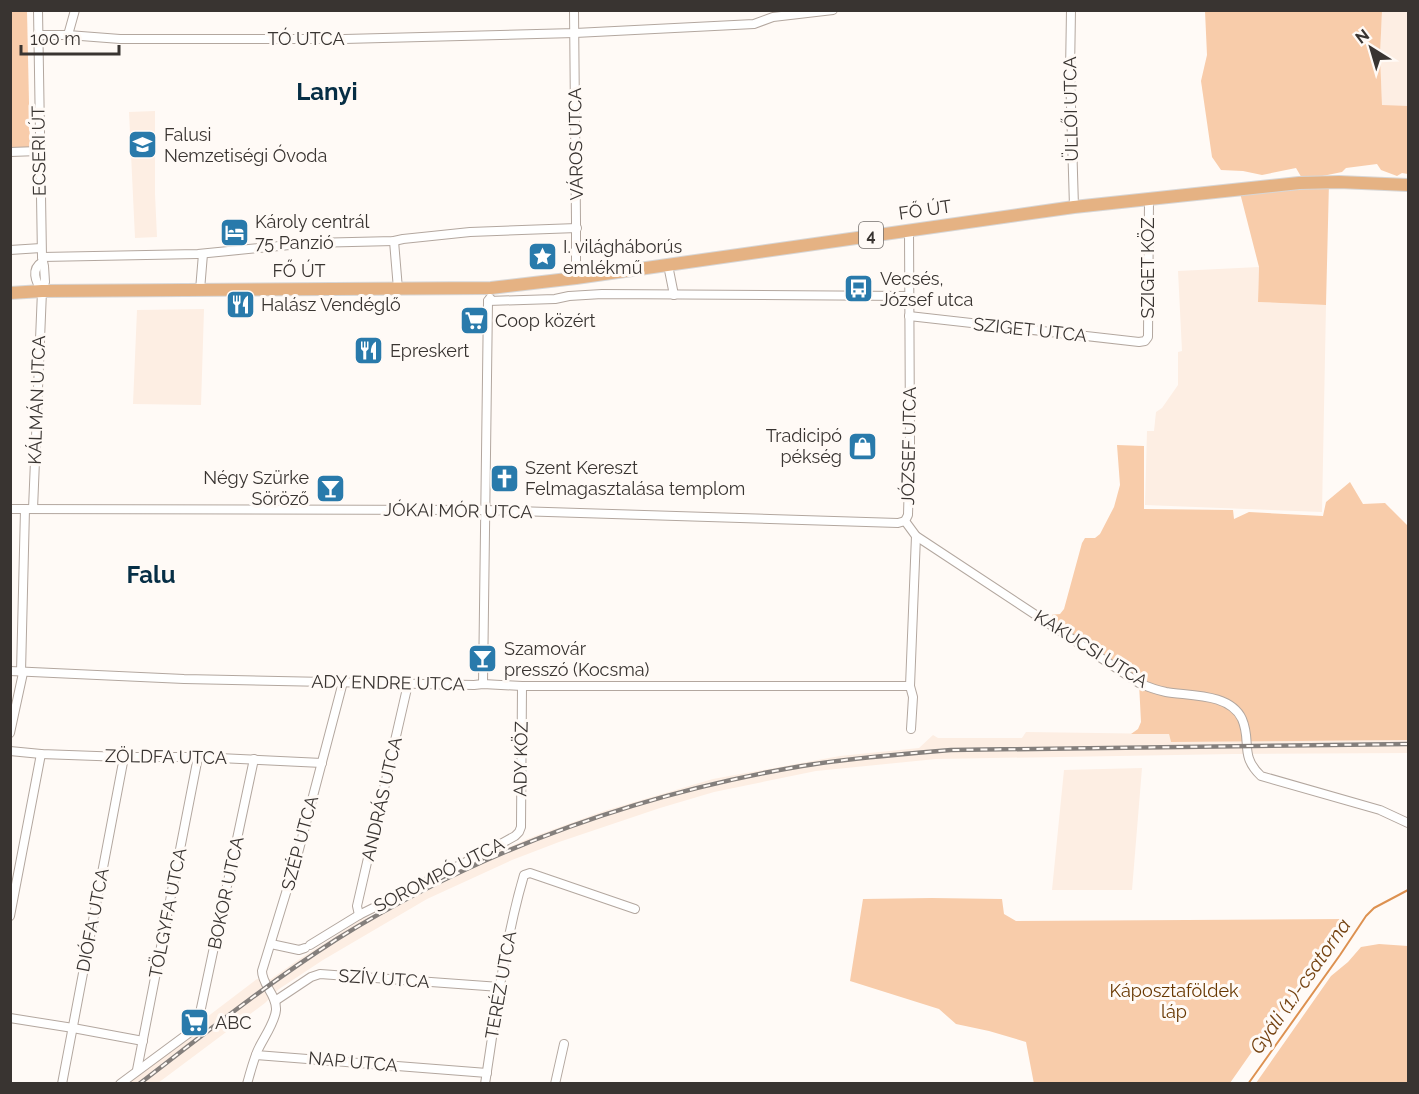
<svg xmlns="http://www.w3.org/2000/svg" width="1419" height="1094" font-family="Raleway,sans-serif">
  <style>
    .built { fill: #fdeee3 }
    .green { fill: #f8ccaa }
    .lines { fill: none; stroke-linecap: round; stroke-linejoin: round }
    .stream { stroke: #dd9150; stroke-width: 2 }
    .minor-casing { stroke: #b3a79f; stroke-width: 10 }
    .primary-casing { stroke: #d7d6d6; stroke-width: 14 }
    .minor { stroke: #fff; stroke-width: 8 }
    .primary { stroke: #e5b283; stroke-width: 12 }
    .rail-casing { stroke: #847f7c; stroke-width: 4.5 }
    .rail { stroke: #fffaf6; stroke-width: 2; stroke-dasharray: 7; stroke-linecap: butt }
    .labels { text-anchor: middle; stroke-width: 6; stroke-linejoin: round; paint-order: stroke }
    .shield { fill: #fffaf6; stroke: #746f6c; stroke-width: 1.5 }
    .shield-label { font-size: 16px; font-weight: bold; fill: #393431 }
    .street-label { font-size: 18px; fill: #393431; stroke: #fffaf6 }
    .poi-label { font-size: 18px; fill: #393431; stroke: #fffaf6; text-anchor: start }
    .park-label { font-size: 18px; fill: #683700; stroke: #fffaf6 }
    .water-label { font-size: 20px; font-style: italic; fill: #744210; stroke: #fffaf6 }
    .district-label { font-size: 24px; font-weight: bold; fill: #062e45; stroke: #fffaf6 }
  </style>
  <rect width="100%" height="100%" fill="#fffaf6"/>
  <g class="built">
    <polygon points="1382,11 1408,11 1408,106 1382,106 1380,55"/>
    <polygon points="155,111 155,194 157,237 135,238 129,112"/>
    <polygon points="1259,267 1258,302 1326,305 1322,512 1145,505 1147,431 1154,431 1156,412 1162,408 1178,385 1178,352 1182,351 1178,271"/>
    <polygon points="204,309 201,405 133,404 137,310"/>
    <polygon points="1026,732 1169,734 1171,742 1408,740 1408,753 1234,754 936,759 816,771 714,792 660,808 559,842 512,860 427,899 323,960 279,989 265,1003 158,1083 113,1084 186,1033 257,979 271,979 301,958 362,919 371,916 418,889 494,853 535,836 604,811 713,779 840,756 919,748 933,735 938,738 1022,738"/>
    <polygon points="1142,768 1132,890 1052,890 1064,770"/>
  </g>
  <g class="green">
    <polygon points="10,11 27,11 30,149 11,149"/>
    <polygon points="1205,11 1382,11 1380,55 1382,105 1408,106 1408,174 1402,173 1397,176 1381,170 1377,164 1346,168 1342,172 1303,180 1296,168 1262,175 1243,171 1221,170 1212,157 1201,81 1207,55"/>
    <polygon points="1329,182 1326,305 1258,302 1259,267 1239,189"/>
    <polygon points="1117,445 1144,446 1144,509 1233,510 1234,519 1249,512 1323,516 1326,502 1350,482 1363,504 1385,503 1408,526 1408,740 1171,742 1169,734 1131,734 1138,729 1141,722 1139,683 1045,620 1049,615 1060,614 1064,609 1082,543 1085,538 1095,538 1100,534 1114,507 1120,485"/>
    <polygon points="932,898 1002,899 1004,914 1016,921 1345,919 1230,1083 1034,1084 1026,1042 989,1031 956,1024 939,1009 850,981 863,899"/>
    <polygon points="1379,944 1408,946 1408,1083 1256,1083 1331,976 1348,962 1361,947"/>
  </g>
  <g class="lines">
    <polyline class="stream" points="1248,1084 1340,955 1366,916 1374,908 1408,890"/>
    <defs>
      <g id="minor">
        <polyline points="574,10 576,222 576,278"/>
        <polyline points="1071,10 1070,72 1074,207"/>
        <polyline points="38,35 68,35 120,39 344,39 575,33 754,24 773,17 833,10"/>
        <polyline points="68,35 75,10"/>
        <polyline points="10,152 39,151"/>
        <polyline points="909,230 910,443 908,515 905,521 916,536 910,686 913,697 911,729"/>
        <polyline points="394,241 398,289"/>
        <polyline points="10,250 41,248"/>
        <polyline points="42,257 198,254 310,243 394,241 403,239 470,232 577,228"/>
        <polyline points="668,265 674,295"/>
        <polyline points="200,290 203,254"/>
        <path d="M42,291C35,281 31,269 42,262"/>
        <polyline points="488,301 555,299 569,296 602,294 909,296"/>
        <polyline points="909,316 1139,342 1145,341 1148,337 1149,199"/>
        <polyline points="10,509 485,510 898,523 905,521"/>
        <polyline points="33,509 42,291 45,282 44,266 42,257 38,10"/>
        <path d="M916,536L1139,683C1148,687 1156,690 1166,692C1189,696 1230,693 1242,719C1252,742 1239,755 1261,776L1380,810L1408,823"/>
        <polyline points="10,671 184,679 474,685 483,684 522,686 910,686"/>
        <polyline points="21,672 25,509"/>
        <polyline points="483,684 488,301 490,298"/>
        <polyline points="10,733 23,673"/>
        <polyline points="10,751 41,754 124,757 198,757 322,763"/>
        <polyline points="359,915 357,906 408,684"/>
        <polyline points="10,916 41,754"/>
        <polyline points="271,944 299,950 305,948"/>
        <polyline points="310,945 359,915 488,851 515,836 519,832 521,827 522,686"/>
        <polyline points="275,1001 311,977 320,974 500,987"/>
        <polyline points="10,1018 73,1028 143,1041"/>
        <polyline points="256,1055 487,1073"/>
        <polyline points="137,1070 198,757"/>
        <polyline points="62,1084 124,757"/>
        <polyline points="120,1084 197,1027 254,759"/>
        <path d="M247,1084C250,1073 253,1062 257,1052C262,1040 275,1023 276,1010C277,995 262,985 262,971L297,857L343,682"/>
        <path d="M485,1084C496,1014 504,943 524,875L530,873L635,909"/>
        <polyline points="555,1084 564,1044"/>
      </g>
      <polyline id="primary" points="10,293 42,291 491,288 576,278 1074,207 1299,183 1339,182 1408,185"/>
    </defs>
    <use href="#minor" class="minor-casing"/>
    <use href="#primary" class="primary-casing"/>
    <use href="#minor" class="minor"/>
    <use href="#primary" class="primary"/>
    <defs>
      <path id="rail" d="M139,1084C204,1034 268,983 337,939C479,851 638,794 802,766C851,758 901,754 951,750L1408,744"/>
    </defs>
    <use href="#rail" class="rail-casing"/>
    <use href="#rail" class="rail"/>
  </g>
  <defs>
    <symbol id="school-square" viewBox="-11 -11 22 22"><rect x="-9" y="-9" width="18" height="18" rx="4" fill="#297aab" stroke="#fffaf6"/><path d="M0-5L7-2L0 1L-7-2ZM-4 1L0 2.5L4 1V4Q0 6-4 4Z" fill="#fff"/></symbol>
    <symbol id="hotel-square" viewBox="-11 -11 22 22"><rect x="-9" y="-9" width="18" height="18" rx="4" fill="#297aab" stroke="#fffaf6"/><path d="M-6-4.5h1.5V1H6V5H4.5V3h-9V5H-6ZM-4 0a1.8 1.8 0 1 1 3.6 0ZM.5 0V-2.5h3Q6-2.5 6 0Z" fill="#fff"/></symbol>
    <symbol id="sight-square" viewBox="-11 -11 22 22"><rect x="-9" y="-9" width="18" height="18" rx="4" fill="#297aab" stroke="#fffaf6"/><path d="M0-6L1.8-2.2L6-1.7L2.9 1.2L3.7 5.4L0 3.3L-3.7 5.4L-2.9 1.2L-6-1.7L-1.8-2.2Z" fill="#fff"/></symbol>
    <symbol id="bus-square" viewBox="-11 -11 22 22"><rect x="-9" y="-9" width="18" height="18" rx="4" fill="#297aab" stroke="#fffaf6"/><path d="M-5-6H5V4H4V6H2V4H-2V6H-4V4H-5ZM-3.5-4V0h7V-4ZM-3.5 1.2v1.5H-2V1.2ZM2 1.2v1.5H3.5V1.2Z" fill="#fff"/></symbol>
    <symbol id="restaurant-square" viewBox="-11 -11 22 22"><rect x="-9" y="-9" width="18" height="18" rx="4" fill="#297aab" stroke="#fffaf6"/><path d="M-5-6h1v4h1v-4h1v4h1v-4h1v5L-1.5 .5V6h-2V.5L-5-1ZM5-6V6H3V1.5H1.5Q1.5-4 5-6Z" fill="#fff"/></symbol>
    <symbol id="supermarket-square" viewBox="-11 -11 22 22"><rect x="-9" y="-9" width="18" height="18" rx="4" fill="#297aab" stroke="#fffaf6"/><path d="M-6-5.5h2.5l.6 2H6L4.5 2H-2.5L-4.4-4H-6ZM-1.5 3.2a1.3 1.3 0 1 0 .1 0ZM3 3.2a1.3 1.3 0 1 0 .1 0Z" fill="#fff"/></symbol>
    <symbol id="shop-square" viewBox="-11 -11 22 22"><rect x="-9" y="-9" width="18" height="18" rx="4" fill="#297aab" stroke="#fffaf6"/><path d="M-5-2.5h2.3a2.7 3.5 0 0 1 5.4 0H5L5.5 6h-11ZM-1.5-2.5h3a1.5 2.3 0 0 0-3 0Z" fill="#fff"/></symbol>
    <symbol id="church-square" viewBox="-11 -11 22 22"><rect x="-9" y="-9" width="18" height="18" rx="4" fill="#297aab" stroke="#fffaf6"/><path d="M-1.2-6h2.4v3.5h3.3v2.4h-3.3V6h-2.4V-.1h-3.3v-2.4h3.3Z" fill="#fff"/></symbol>
    <symbol id="bar-square" viewBox="-11 -11 22 22"><rect x="-9" y="-9" width="18" height="18" rx="4" fill="#297aab" stroke="#fffaf6"/><path d="M-6-5H6L.8 .8V4.5H3.5V6h-7V4.5H-.8V.8Z" fill="#fff"/></symbol>
  </defs>
  <g fill-rule="evenodd">
    <use href="#school-square" x="126" y="128" width="33" height="33"/>
    <use href="#hotel-square" x="218" y="216" width="33" height="33"/>
    <use href="#sight-square" x="526" y="240" width="33" height="33"/>
    <use href="#bus-square" x="842" y="272" width="33" height="33"/>
    <use href="#restaurant-square" x="224" y="288" width="33" height="33"/>
    <use href="#supermarket-square" x="458" y="304" width="33" height="33"/>
    <use href="#restaurant-square" x="352" y="334" width="33" height="33"/>
    <use href="#shop-square" x="846" y="430" width="33" height="33"/>
    <use href="#church-square" x="488" y="462" width="33" height="33"/>
    <use href="#bar-square" x="314" y="472" width="33" height="33"/>
    <use href="#bar-square" x="466" y="642" width="33" height="33"/>
    <use href="#supermarket-square" x="178" y="1006" width="33" height="33"/>
  </g>
  <g class="labels">
    <rect class="shield" x="859" y="222" width="24" height="26" rx="4.5"/>
    <g class="shield-label">
      <text x="871" y="241">4</text>
    </g>
    <g class="street-label">
      <text x="306" y="45">TÓ UTCA</text>
      <text transform="translate(1071 109) rotate(-91)" y="6">ÜLLŐI UTCA</text>
      <text transform="translate(576 144) rotate(-91)" y="6">VÁROS UTCA</text>
      <text transform="translate(39 151) rotate(-91)" y="6">ECSERI ÚT</text>
      <text transform="translate(925 210) rotate(-8)" y="6">FŐ ÚT</text>
      <text transform="translate(1148 268) rotate(-90)" y="6">SZIGET KÖZ</text>
      <text x="299" y="277">FŐ ÚT</text>
      <text transform="translate(1030 330) rotate(6)" y="6">SZIGET UTCA</text>
      <text transform="translate(37 400) rotate(-88)" y="6">KÁLMÁN UTCA</text>
      <text transform="translate(909 446) rotate(-89)" y="6">JÓZSEF UTCA</text>
      <text transform="translate(458 511) rotate(1)" y="6">JÓKAI MÓR UTCA</text>
      <text transform="translate(1091 649) rotate(32)" y="6">KAKUCSI UTCA</text>
      <text transform="translate(388 683) rotate(1)" y="6">ADY ENDRE UTCA</text>
      <text transform="translate(166 757) rotate(1)" y="6">ZÖLDFA UTCA</text>
      <text transform="translate(521 759) rotate(-89)" y="6">ADY KÖZ</text>
      <text transform="translate(382 799) rotate(-77)" y="6">ANDRÁS UTCA</text>
      <text transform="translate(300 843) rotate(-75)" y="6">SZÉP UTCA</text>
      <text transform="translate(439 875) rotate(-27)" y="6">SOROMPÓ UTCA</text>
      <text transform="translate(226 893) rotate(-78)" y="6">BOKOR UTCA</text>
      <text transform="translate(168 913) rotate(-79)" y="6">TÖLGYFA UTCA</text>
      <text transform="translate(93 920) rotate(-79)" y="6">DIÓFA UTCA</text>
      <text transform="translate(384 979) rotate(4)" y="6">SZÍV UTCA</text>
      <text transform="translate(501 985) rotate(-80)" y="6">TERÉZ UTCA</text>
      <text transform="translate(353 1062) rotate(5)" y="6">NAP UTCA</text>
    </g>
    <g class="poi-label">
      <text x="164" y="141">Falusi<tspan x="164" dy="21">Nemzetiségi Óvoda</tspan></text>
      <text x="255" y="228">Károly centrál<tspan x="255" dy="21">75 Panzió</tspan></text>
      <text x="563" y="253">I. világháborús<tspan x="563" dy="21">emlékmű</tspan></text>
      <text x="880" y="285">Vecsés,<tspan x="880" dy="21">József utca</tspan></text>
      <text x="261" y="311">Halász Vendéglő</text>
      <text x="495" y="327">Coop közért</text>
      <text x="390" y="357">Epreskert</text>
      <text x="842" y="442" text-anchor="end">Tradicipó<tspan x="842" dy="21">pékség</tspan></text>
      <text x="525" y="474">Szent Kereszt<tspan x="525" dy="21">Felmagasztalása templom</tspan></text>
      <text x="309" y="484" text-anchor="end">Négy Szürke<tspan x="309" dy="21">Söröző</tspan></text>
      <text x="504" y="655">Szamovár<tspan x="504" dy="21">presszó (Kocsma)</tspan></text>
      <text x="215" y="1029">ABC</text>
    </g>
    <g class="park-label">
      <text x="1174" y="997">Káposztaföldek<tspan x="1174" dy="21">láp</tspan></text>
    </g>
    <g class="water-label">
      <text transform="translate(1300 986) rotate(-55)" y="7">Gyáli (1.)-csatorna</text>
    </g>
    <g class="district-label">
      <text x="327" y="100">Lanyi</text>
      <text x="151" y="583">Falu</text>
    </g>
  </g>
  <rect width="1419" height="1094" fill="none" stroke="#393431" stroke-width="24"/>
  <g transform="translate(1371 48) rotate(323)" stroke="#fffaf6" stroke-width="4.5" paint-order="stroke">
  <path d="M0-4.5L10 22L0 15L-10 22Z" fill="#393431"/>
  <text y="-9" font-size="16" font-weight="bold" text-anchor="middle" fill="#393431">N</text>
  </g>
  <path d="M21 45v9h98v-9" fill="none" stroke="#393431" stroke-width="3"/>
  <text x="30" y="45" font-size="18" fill="#393431" stroke="#fffaf6" stroke-width="4.5" paint-order="stroke">100 m</text>
</svg>
